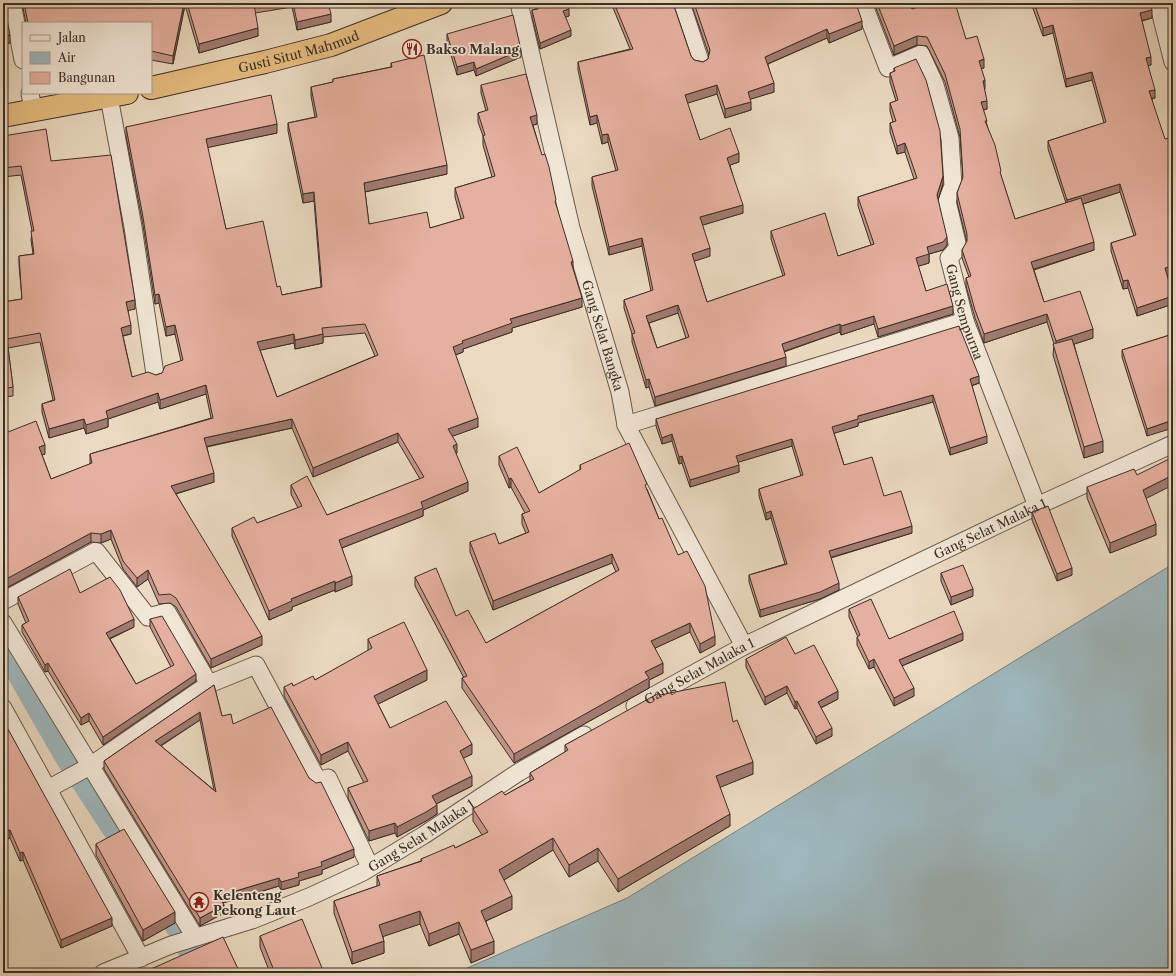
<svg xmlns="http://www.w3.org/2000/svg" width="1176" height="976" font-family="'Libre Caslon Text',serif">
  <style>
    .water { fill: #9eb8be; stroke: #768181 }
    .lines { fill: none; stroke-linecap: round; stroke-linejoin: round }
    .canal { stroke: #9eb8be; stroke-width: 22 }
    .street-casing { stroke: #675a4c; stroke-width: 19 }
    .highway-casing { stroke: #3b2f25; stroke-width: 24 }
    .street { stroke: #f2e7d7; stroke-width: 17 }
    .highway { stroke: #e6bd80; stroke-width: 22 }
    .wall { fill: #c6978a; stroke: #3b2f25; fill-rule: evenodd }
    .shaded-wall { fill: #a17b70; stroke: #3b2f25 }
    .building { fill: #e6b0a0; stroke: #3b2f25; fill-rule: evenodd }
    .labels { text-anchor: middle; stroke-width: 3.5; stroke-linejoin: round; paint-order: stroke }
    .poi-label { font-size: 13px; font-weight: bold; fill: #3b2f25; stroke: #f2e7d7; text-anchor: start }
    .street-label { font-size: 13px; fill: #3b2f25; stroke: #f2e7d7 }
  </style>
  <rect width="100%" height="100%" fill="#ebdac1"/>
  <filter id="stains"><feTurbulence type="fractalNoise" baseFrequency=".005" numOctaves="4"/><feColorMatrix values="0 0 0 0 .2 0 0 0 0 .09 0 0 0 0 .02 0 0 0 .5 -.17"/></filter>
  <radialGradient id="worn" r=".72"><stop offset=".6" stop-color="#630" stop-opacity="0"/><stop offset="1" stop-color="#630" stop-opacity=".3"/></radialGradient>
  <polygon class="water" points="1173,564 1173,973 456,973 627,898"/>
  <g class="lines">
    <g class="canal">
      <polyline points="3,648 65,756 132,858"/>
      <polyline points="158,899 185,940 197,973"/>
    </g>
    <defs>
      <g id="street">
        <polyline points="12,3 23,60"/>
        <path id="s1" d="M519,3L571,228L620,392L626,425L744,646"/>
        <polyline points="681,3 700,61"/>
        <path id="s2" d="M863,3L888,68L921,54L935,85L950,138L953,186L947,201L957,243V249L949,258L965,321L1037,506"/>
        <polyline points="1158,3 1173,62"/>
        <polyline points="30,93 33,110"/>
        <polyline points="109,97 133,227 155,374"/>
        <polyline points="626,425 965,321"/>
        <polyline points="3,601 96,551 148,617 167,612 209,684"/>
        <polyline points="3,623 195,937"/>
        <path id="s3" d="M635,706L744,646L1037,506L1173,444"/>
        <polyline points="3,708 141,958"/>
        <polyline points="48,789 90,766 209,684 256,665 318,781 328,778 370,867"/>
        <path id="s4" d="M103,973L171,945L252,920L309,897L363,872L424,835L519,772L584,735"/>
      </g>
      <g id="highway">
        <path id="s5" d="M151,88L265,62L331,45L441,3"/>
        <polyline points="3,116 127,93"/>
      </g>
    </defs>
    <use href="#street" class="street-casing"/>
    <use href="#highway" class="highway-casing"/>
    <use href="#street" class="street"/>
    <use href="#highway" class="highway"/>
  </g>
  <g class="wall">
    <polygon points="22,3 328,3 331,22 297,30 292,7 255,13 258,36 199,53 185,5 173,64 151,60 151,23 26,23"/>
    <polygon points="534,3 567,3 569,16 565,17 571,36 540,49 532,17 532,10 536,9"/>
    <path d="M611,3H673L691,56L694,60L703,62L708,59L709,55L691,3H718L720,7L862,29L829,43L827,38L768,64L774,92L750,99L751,110L725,118L717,94L687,103L700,140L739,162L730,165L743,213L702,225L710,256L694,261L707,302L783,276L771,239V231L838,256L871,245L858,206V197L914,179L905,152L897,154L890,132V123L893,122L890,111V103L896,101L890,82V73L894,72V68L943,184L938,200L947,245L943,250L929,254V263L918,266L926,291L953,314L878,337L874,324L841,335L840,332L784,352L786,366L655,406L649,387L646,388L632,342V334L624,308V300L651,291L642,246L609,255L592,186V177L616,171L608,142L602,144L597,123L590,125L578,70V62L630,49ZM678,313L686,338L657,348L649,323Z"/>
    <polygon points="874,3 909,3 912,9 966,39 984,68 981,68 987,109 983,110 987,125 1001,176 1015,219 1066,203 1048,149 1048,141 1104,123 1092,80 1066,87 1053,33 1043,36 1031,3 1150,3 1152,18 1142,21 1151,65 1148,65 1155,98 1152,99 1167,276 1173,295 1173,304 1137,316 1128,288 1123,289 1111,251 1111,243 1134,236 1120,192 1083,204 1094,250 1034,270 1044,302 1093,338 1074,344 1103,452 1084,458 1053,355 1054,344 1047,322 984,343 975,318 966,286 966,278 969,277 962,258 962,250 967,242 957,202 957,193 963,178 960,137 945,82 927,46 917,45 894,55"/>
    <polygon points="1168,3 1173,3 1173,21"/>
    <polygon points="447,34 521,57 476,76 474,70 457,75 447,42"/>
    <path d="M391,63L447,174L365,192L369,224L430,228L461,219L455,197V188L492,177L483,145V136L478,122V113L486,111L481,93V85L537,124L533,125L556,206L573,270L582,307L512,328V332L463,349V352L455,355L478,427L452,436L457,453L456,454L468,491L423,510V516L342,548L352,585L335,592V590L292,607V610L269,620L232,536V528L257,523L298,508L291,494V485L327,515L420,479L398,442L313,477L292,428L207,447L214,482L176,494L262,645L211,668L176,607L170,603L159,604L148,579L137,587L123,569L111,539L101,543L91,542L10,586L3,589V434L45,454L42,455L51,479L90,464V454L211,418L206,394L160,409L158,402L108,419V427L86,434L84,428L49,438L42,412V404L53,400L40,342L8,348L13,387V396L3,397V302L22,299L19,265V256L33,254L31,240L32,231L21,175L3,177V136L51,161L135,309L128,310L131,334L123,336L132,377L156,375L162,373L181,361L175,334L166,336L159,303L155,304L143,225L126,136V127L277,133L207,147L226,229L277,287L282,295L321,287L314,201L303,203L288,131V123L315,117L311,96V87L333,82V79L391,67ZM365,333L375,356L277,397L260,350L294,343L295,349L323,343V337Z"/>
    <polygon points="1173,334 1147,436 1122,357 1122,350"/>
    <polygon points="979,383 972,386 987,443 950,455 933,402 858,423 858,426 834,433 844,465 884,496 912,533 831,558 839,590 820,599 760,617 749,582 749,575 785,564 771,518 766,520 759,496 759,489 801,476 792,446 738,462 739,472 690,487 682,463 679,464 672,441 662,444 656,426 656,419"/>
    <polygon points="499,456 539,493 580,470 580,465 647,489 659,519 715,645 700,653 690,632 655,648 663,673 649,680 649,688 514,763 462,688 462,678 464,678 415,586 415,577 456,616 486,643 616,572 612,563 493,610 470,552 470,542 499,544 526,533 522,524 522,514 525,513 511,487 509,488 499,465"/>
    <polygon points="1087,487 1146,499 1156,535 1110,553 1087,498"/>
    <polygon points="1032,512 1072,575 1057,581 1032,520"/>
    <polygon points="941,573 973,596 951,605 941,581"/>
    <polygon points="80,593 134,627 110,639 136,684 171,667 150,627 150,619 196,681 103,745 89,721 81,725 48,671 45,672 22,632 22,625 26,623 18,604 18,597"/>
    <polygon points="849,609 889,639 963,640 902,666 914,696 894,706 874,667 869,669 857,645 857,637 858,637 849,617"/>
    <polygon points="368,639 427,680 378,704 390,728 472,754 463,758 472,786 436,804 437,814 426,821 397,837 395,833 369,841 348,798 348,788 364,783 348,751 321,765 284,696 284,687 293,686 315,680 368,651"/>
    <polygon points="795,654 838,699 821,708 832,736 816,744 797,708 795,709 787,693 765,705 746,667 746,659"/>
    <path d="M214,685L222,716L309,778L354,857L322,870V874L299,881V885L281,890L279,886L223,903L224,913L200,926L104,769V761ZM200,720L214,790L161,746Z"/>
    <polygon points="660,695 733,722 753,774 720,787 730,826 618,892 598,861 569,877 553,850 504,880 512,909 486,921 494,953 471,963 459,934 429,946 420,924 383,936 384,953 352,964 334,913 334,901 377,886 377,876 421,861 421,859 455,848 482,835 473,821 473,809 505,795 530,781 530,773 565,752 565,745"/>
    <polygon points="3,720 112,926 61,948 23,860 20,861 10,838 3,841"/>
    <polygon points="96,844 175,923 143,941 96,855"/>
    <polygon points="260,936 324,973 270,973 260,947"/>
  </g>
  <g class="shaded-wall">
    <polygon points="184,3 185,3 185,5 173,64 173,56"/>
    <polygon points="569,9 569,16 563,18 563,11"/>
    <polygon points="1152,10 1152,18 1140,21 1140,13"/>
    <polygon points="331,14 331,22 297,30 297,22"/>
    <polygon points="862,21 862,29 829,43 829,34"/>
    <polygon points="1053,25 1053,33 1043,36 1043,28"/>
    <polygon points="258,28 258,36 199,53 199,44"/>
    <polygon points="827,29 827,38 765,65 765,57"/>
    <polygon points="571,30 571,36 540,49 540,43"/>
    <polygon points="10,35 10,43 3,45 3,36"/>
    <polygon points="917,36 917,45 894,55 894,46"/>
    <polygon points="521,50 521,57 476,76 476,69"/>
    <polygon points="1151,57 1151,65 1146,66 1146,58"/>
    <polygon points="984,59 984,68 979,69 979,61"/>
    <polygon points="474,62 474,70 457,75 457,67"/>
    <polygon points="1092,72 1092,80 1066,87 1066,79"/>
    <polygon points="985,80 985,89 983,89 983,81"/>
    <polygon points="774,83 774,92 748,100 748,92"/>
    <polygon points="717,85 717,94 685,104 685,95"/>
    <polygon points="1155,90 1155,98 1149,99 1149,91"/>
    <polygon points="987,101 987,109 981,111 981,102"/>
    <polygon points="751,102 751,110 725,118 725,109"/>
    <polygon points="537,115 537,124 530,126 530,117"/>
    <polygon points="597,115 597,123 590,125 590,117"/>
    <polygon points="277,124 277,133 206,148 206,139"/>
    <polygon points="608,134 608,142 602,144 602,135"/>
    <polygon points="905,143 905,152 897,154 897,146"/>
    <polygon points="739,153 739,162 727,166 727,158"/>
    <polygon points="447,165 447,174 364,192 364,183"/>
    <polygon points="943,176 943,184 937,203 937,195"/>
    <polygon points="1120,184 1120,192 1067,209 1067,200"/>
    <polygon points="314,192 314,201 303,203 303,194"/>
    <polygon points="743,205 743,213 700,226 700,217"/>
    <polygon points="947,237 947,245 943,250 929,254 929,263 916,267 916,258 927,247"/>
    <polygon points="642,238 642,246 609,255 609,247"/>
    <polygon points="1094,242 1094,250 1031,270 1031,262"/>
    <polygon points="710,248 710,256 692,262 692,254"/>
    <polygon points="573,261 573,270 571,262"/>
    <polygon points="1173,266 1173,274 1165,277 1165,268"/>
    <polygon points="1128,280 1128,288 1123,289 1123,281"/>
    <polygon points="159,294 159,303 155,304 155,295"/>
    <polygon points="1173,296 1173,304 1137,316 1137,308"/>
    <polygon points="582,298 582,307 512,328 512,332 463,349 463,352 453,356 453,347 462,341 510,319"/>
    <polygon points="135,300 135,309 126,311 126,302"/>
    <polygon points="678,305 678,313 646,324 646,316"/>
    <polygon points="953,306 953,314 878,337 878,329"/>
    <polygon points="1047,314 1047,322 984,343 984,334"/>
    <polygon points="874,316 874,324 841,335 841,326"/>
    <polygon points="840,324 840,332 782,352 782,344"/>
    <polygon points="131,325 131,334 121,336 121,328"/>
    <polygon points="175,325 175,334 166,336 166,327"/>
    <polygon points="1093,329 1093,338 1056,350 1056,341"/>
    <polygon points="294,334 294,343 257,351 257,342"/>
    <polygon points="323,334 323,343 295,349 295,340"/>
    <polygon points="786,357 786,366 655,406 655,397"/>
    <polygon points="979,376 979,383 970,386 970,379"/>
    <polygon points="649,379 649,387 646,388 646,380"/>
    <polygon points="206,385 206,394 160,409 160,400"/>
    <polygon points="158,393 158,402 108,419 108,427 86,434 86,425 106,411"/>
    <polygon points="933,395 933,402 858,423 858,426 832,434 832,427 858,416"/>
    <polygon points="478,418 478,427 448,438 448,429"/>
    <polygon points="84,419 84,428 49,438 49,429"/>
    <polygon points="292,419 292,428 204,447 204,438"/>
    <polygon points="1173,420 1173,428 1147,436 1147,429"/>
    <polygon points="398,433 398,442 313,477 313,468"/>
    <polygon points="672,434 672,441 662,444 662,438"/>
    <polygon points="987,436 987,443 950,455 950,448"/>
    <polygon points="792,439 792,446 736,463 736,456"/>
    <polygon points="1103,441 1103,452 1084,458 1084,447"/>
    <polygon points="457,444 457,453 453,455 453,446"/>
    <polygon points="45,445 45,454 39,456 39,447"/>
    <polygon points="682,456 682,463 679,464 679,457"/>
    <polygon points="739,465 739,472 690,487 690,480"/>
    <polygon points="214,473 214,482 171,495 171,486"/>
    <polygon points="1173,475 1173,485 1143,500 1143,490"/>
    <polygon points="511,478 511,487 509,488 509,479"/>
    <polygon points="468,482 468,491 423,510 423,516 339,549 339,540 421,502"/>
    <polygon points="771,511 771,518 766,520 766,513"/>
    <polygon points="1156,524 1156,535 1110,553 1110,543"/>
    <polygon points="912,526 912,533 829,558 829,551"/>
    <polygon points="111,530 111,539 101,543 101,534"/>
    <polygon points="91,533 91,542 10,586 3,589 3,580"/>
    <polygon points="612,554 612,563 493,610 493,601"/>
    <polygon points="1072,568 1072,575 1057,581 1057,574"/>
    <polygon points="148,570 148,579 137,587 137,578"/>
    <polygon points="352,576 352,585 335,592 335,583"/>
    <polygon points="335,581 335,590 292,607 292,610 269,620 269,611 291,599"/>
    <polygon points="839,583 839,590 820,599 760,617 760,610"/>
    <polygon points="973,589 973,596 951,605 951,597"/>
    <polygon points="134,619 134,627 106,640 106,633"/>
    <polygon points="690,623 690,632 651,650 651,641"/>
    <polygon points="963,633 963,640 899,667 899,660"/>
    <polygon points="262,636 262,645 211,668 211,659"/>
    <polygon points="715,636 715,645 700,653 700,644"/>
    <polygon points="874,659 874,667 869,669 869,662"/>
    <polygon points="48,663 48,671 45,672 45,665"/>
    <polygon points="663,663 663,673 649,680 649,688 514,763 514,754 645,672"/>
    <polygon points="427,670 427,680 374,706 374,696"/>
    <polygon points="196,674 196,681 103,745 103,737"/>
    <polygon points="787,686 787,693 765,705 765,697"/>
    <polygon points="914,688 914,696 894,706 894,698"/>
    <polygon points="838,691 838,699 818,709 818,702"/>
    <polygon points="797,701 797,708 795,709 795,702"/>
    <polygon points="200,712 200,720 155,749 155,741"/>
    <polygon points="89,713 89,721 81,725 81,718"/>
    <polygon points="832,728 832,736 816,744 816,737"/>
    <polygon points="348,742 348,751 321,765 321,755"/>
    <polygon points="472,744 472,754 460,760 460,751"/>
    <polygon points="753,762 753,774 716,789 716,776"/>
    <polygon points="472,776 472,786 432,806 432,796"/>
    <polygon points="437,805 437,814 426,821 397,837 397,827"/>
    <polygon points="730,814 730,826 618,892 618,879"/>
    <polygon points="395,823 395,833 369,841 369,831"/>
    <polygon points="10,830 10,838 3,841 3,832"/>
    <polygon points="553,838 553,850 499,883 499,870"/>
    <polygon points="598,848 598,861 569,877 569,865"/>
    <polygon points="354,849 354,857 322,870 322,874 299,881 299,885 281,890 281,882 321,862"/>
    <polygon points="23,852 23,860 20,861 20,853"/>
    <polygon points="279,878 279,886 219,904 219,896"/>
    <polygon points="512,896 512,909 481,923 481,911"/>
    <polygon points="224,905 224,913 200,926 200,918"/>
    <polygon points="420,911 420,924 379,938 379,925"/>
    <polygon points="175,912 175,923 143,941 143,930"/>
    <polygon points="112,918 112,926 61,948 61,940"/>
    <polygon points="459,922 459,934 429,946 429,934"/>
    <polygon points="384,941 384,953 352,964 352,952"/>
    <polygon points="494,941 494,953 471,963 471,950"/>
  </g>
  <g class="building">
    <polygon points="3,3 4,3 10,35 3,36"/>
    <polygon points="24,3 184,3 173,56 151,51 151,23 28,23"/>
    <polygon points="187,3 263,3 254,4 258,28 199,44"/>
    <polygon points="293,3 328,3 331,14 297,22"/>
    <polygon points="536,3 567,3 569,9 563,11 571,30 540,43 532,10 538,9"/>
    <path d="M614,3H673L691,56L694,60L703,62L708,59L710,50L694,3H718L720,7L733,3H856L862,21L829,34L827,29L765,57L774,83L748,92L751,102L725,109L717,85L685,95L700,140L730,128L739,153L727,158L743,205L700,217L710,248L692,254L707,302L785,275L771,231L825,213L838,256L874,244L858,197L917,178L905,143L897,146L890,123L896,121L890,103L898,100L890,73L895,71L894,68L916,59L926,80L940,131L943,176L937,195L947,237L943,242L927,247L929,254L916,258L926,291L947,284L953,306L878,329L874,316L841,326L840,324L782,344L786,357L655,397L649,379L646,380L632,334L635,333L624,300L653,290L642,238L609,247L592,177L618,170L608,134L602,135L597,115L590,117L578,62L633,49ZM678,305L689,337L657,348L646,316Z"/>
    <polygon points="877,3 909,3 912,9 929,3 955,3 966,39 977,36 984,59 979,61 985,80 983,81 987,101 981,102 987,121 985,121 995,145 1001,171 1000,172 1015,219 1081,198 1094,242 1031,262 1044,302 1080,291 1093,329 1056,341 1047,314 984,334 975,310 966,278 971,276 962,250 967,241 967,234 957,193 963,177 960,129 945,74 927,37 917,36 894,46"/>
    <polygon points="1034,3 1150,3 1152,10 1140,13 1151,57 1146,58 1155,90 1149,91 1165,139 1169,138 1173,149 1173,266 1165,268 1173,296 1137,308 1128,280 1123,281 1111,243 1136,235 1120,184 1067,200 1048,141 1106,122 1092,72 1066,79 1053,25 1043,28"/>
    <polygon points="1170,3 1173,3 1173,13"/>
    <polygon points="513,15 521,50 476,69 474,62 457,67 447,34"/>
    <path d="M424,55L447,165L364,183L369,224L427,212L430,228L464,218L455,188L495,176L483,136L485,135L478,113L488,110L481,85L526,74L537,115L530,117L542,155L545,154L549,167L556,200L555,201L573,261L571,262L582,298L510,319L512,323L462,341L463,343L453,347L478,418L448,429L457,444L453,446L468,482L421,502L423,508L339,540L352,576L335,583V581L291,599L292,601L269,611L232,528L254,517L257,523L302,506L291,485L307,476L327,515L424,477L398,433L313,468L292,419L204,438L214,473L171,486L262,636L211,659L176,598L170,594L159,595L148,570L137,578L123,561L111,530L101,534L91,533L10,577L3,580V434L36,421L45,445L39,447L51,479L92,463L90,454L213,418L206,385L160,400L158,393L106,411L108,418L86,425L84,419L49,429L42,404L55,400L40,333L7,339L13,387L3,389V302L22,299L19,256L34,254L31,231H34L21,166L3,168V136L46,129L51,161L111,155L135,300L126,302L131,325L121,328L132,377L148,372L156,375L162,373L165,366L183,360L175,325L166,327L159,294L155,295L143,217L126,127L271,95L277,124L206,139L226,229L263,221L277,287L280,286L282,295L322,287L314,192L303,194L288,123L317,117L311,87L333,82V79L392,67L391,63ZM365,324L378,355L277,397L257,342L294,334L295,340L323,334L322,328Z"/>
    <polygon points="959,326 979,376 970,379 987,436 950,448 933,395 858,416 858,419 832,427 844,465 872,457 884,496 901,491 912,526 829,551 839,583 820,592 760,610 749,575 787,564 771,511 766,513 759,489 803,475 792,439 736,456 739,465 690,480 682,456 679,457 672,434 662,438 656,419"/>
    <polygon points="1173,334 1173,420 1147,429 1122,350"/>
    <polygon points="1072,339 1103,441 1084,447 1053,344"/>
    <polygon points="629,443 647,484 645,485 659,519 662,518 678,555 687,551 705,586 715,636 700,644 690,623 651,641 663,663 645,672 649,678 514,754 462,678 467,676 415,577 436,568 456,616 468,610 486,643 619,570 612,554 493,601 470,542 495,533 499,544 529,532 522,514 530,511 511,478 509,479 499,456 517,447 539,493 581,469 580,465"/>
    <polygon points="1173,457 1173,475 1143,490 1156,524 1110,543 1087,487 1134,469 1137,475"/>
    <polygon points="1048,506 1072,568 1057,574 1032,512"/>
    <polygon points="963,565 973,589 951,597 941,573"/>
    <polygon points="70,569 80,593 110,577 120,590 134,619 106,633 136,684 174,665 150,619 162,616 196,674 103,737 89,713 81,718 48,663 45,665 22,625 29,621 18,597"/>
    <polygon points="871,599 889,639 954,611 963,633 899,660 914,688 894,698 874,659 869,662 857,637 860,635 849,609"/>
    <polygon points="404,622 427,670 374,696 390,728 446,701 472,744 460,751 472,776 432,796 437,805 426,812 397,827 395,823 369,831 348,788 368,781 348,742 321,755 284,687 292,683 293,686 313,676 315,680 372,648 368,639"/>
    <polygon points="786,637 795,654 814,645 838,691 818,702 832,728 816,737 797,701 795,702 787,686 765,697 746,659"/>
    <polygon points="725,682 733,722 737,720 753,762 716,776 730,814 618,879 598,848 569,865 553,838 499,870 512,896 481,911 494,941 471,950 459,922 429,934 420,911 379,925 384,941 352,952 334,901 380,885 377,876 422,861 421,859 454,845 455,848 488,832 473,809 502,791 505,795 534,779 530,773 568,750 565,745 659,693 660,695"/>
    <path d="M214,685L222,716L231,714L233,724L271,707L309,778L316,783L321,782L354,849L321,862L322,866L298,873L299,877L281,882L279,878L219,896L224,905L200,918L104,761ZM200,712L216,792L155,741Z"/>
    <polygon points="3,720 112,918 61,940 23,852 20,853 10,830 3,832"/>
    <polygon points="124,829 175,912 143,930 96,844"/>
    <polygon points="302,919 324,973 275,973 260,936"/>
    <polygon points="223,937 240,973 142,973"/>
  </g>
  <defs>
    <symbol id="restaurant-ring" viewBox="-11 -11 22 22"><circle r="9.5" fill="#f2e7d7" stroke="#8f2418" stroke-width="1.5"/><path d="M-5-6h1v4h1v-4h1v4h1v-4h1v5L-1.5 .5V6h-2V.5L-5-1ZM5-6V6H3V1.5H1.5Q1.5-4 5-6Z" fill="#8f2418"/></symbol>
    <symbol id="temple-ring" viewBox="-11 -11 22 22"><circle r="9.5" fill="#f2e7d7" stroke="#8f2418" stroke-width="1.5"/><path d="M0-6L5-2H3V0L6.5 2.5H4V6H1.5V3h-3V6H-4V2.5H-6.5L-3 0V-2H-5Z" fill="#8f2418"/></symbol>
  </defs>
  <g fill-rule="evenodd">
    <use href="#restaurant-ring" x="401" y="38" width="22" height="22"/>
    <use href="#temple-ring" x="188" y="891" width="22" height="22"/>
  </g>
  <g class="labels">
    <g class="poi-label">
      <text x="426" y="54">Bakso Malang</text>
      <text x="213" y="900">Kelenteng<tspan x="213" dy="15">Pekong Laut</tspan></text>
    </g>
    <g class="street-label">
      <text dy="5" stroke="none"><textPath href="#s5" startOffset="152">Gusti Situt Mahmud</textPath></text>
      <text dy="5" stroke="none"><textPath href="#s2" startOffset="376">Gang Sempurna</textPath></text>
      <text dy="5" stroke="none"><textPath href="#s1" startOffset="343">Gang Selat Bangka</textPath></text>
      <text dy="5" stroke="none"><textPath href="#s3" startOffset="397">Gang Selat Malaka 1</textPath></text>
      <text dy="5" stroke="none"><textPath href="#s3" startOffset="73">Gang Selat Malaka 1</textPath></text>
      <text dy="5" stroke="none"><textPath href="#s4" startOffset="348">Gang Selat Malaka 1</textPath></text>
    </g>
  </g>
  <rect width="1176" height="976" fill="none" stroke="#ebdac1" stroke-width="16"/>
  <rect x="4" y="4" width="1168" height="968" fill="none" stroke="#3b2f25" stroke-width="2"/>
  <rect x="8" y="8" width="1160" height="960" fill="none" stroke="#3b2f25"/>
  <rect x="22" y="22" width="130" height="72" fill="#f2e7d7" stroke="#a99d90"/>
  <rect x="30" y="35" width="20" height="6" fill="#f2e7d7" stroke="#a99d90"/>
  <text x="58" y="42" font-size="12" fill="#3b2f25">Jalan</text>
  <rect x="30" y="52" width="20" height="12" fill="#9eb8be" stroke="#a99d90"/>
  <text x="58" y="62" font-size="12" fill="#3b2f25">Air</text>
  <rect x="30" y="72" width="20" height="12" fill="#e6b0a0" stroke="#a99d90"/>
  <text x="58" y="82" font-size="12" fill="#3b2f25">Bangunan</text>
  <rect width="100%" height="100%" filter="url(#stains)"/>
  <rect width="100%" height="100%" fill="url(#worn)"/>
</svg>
